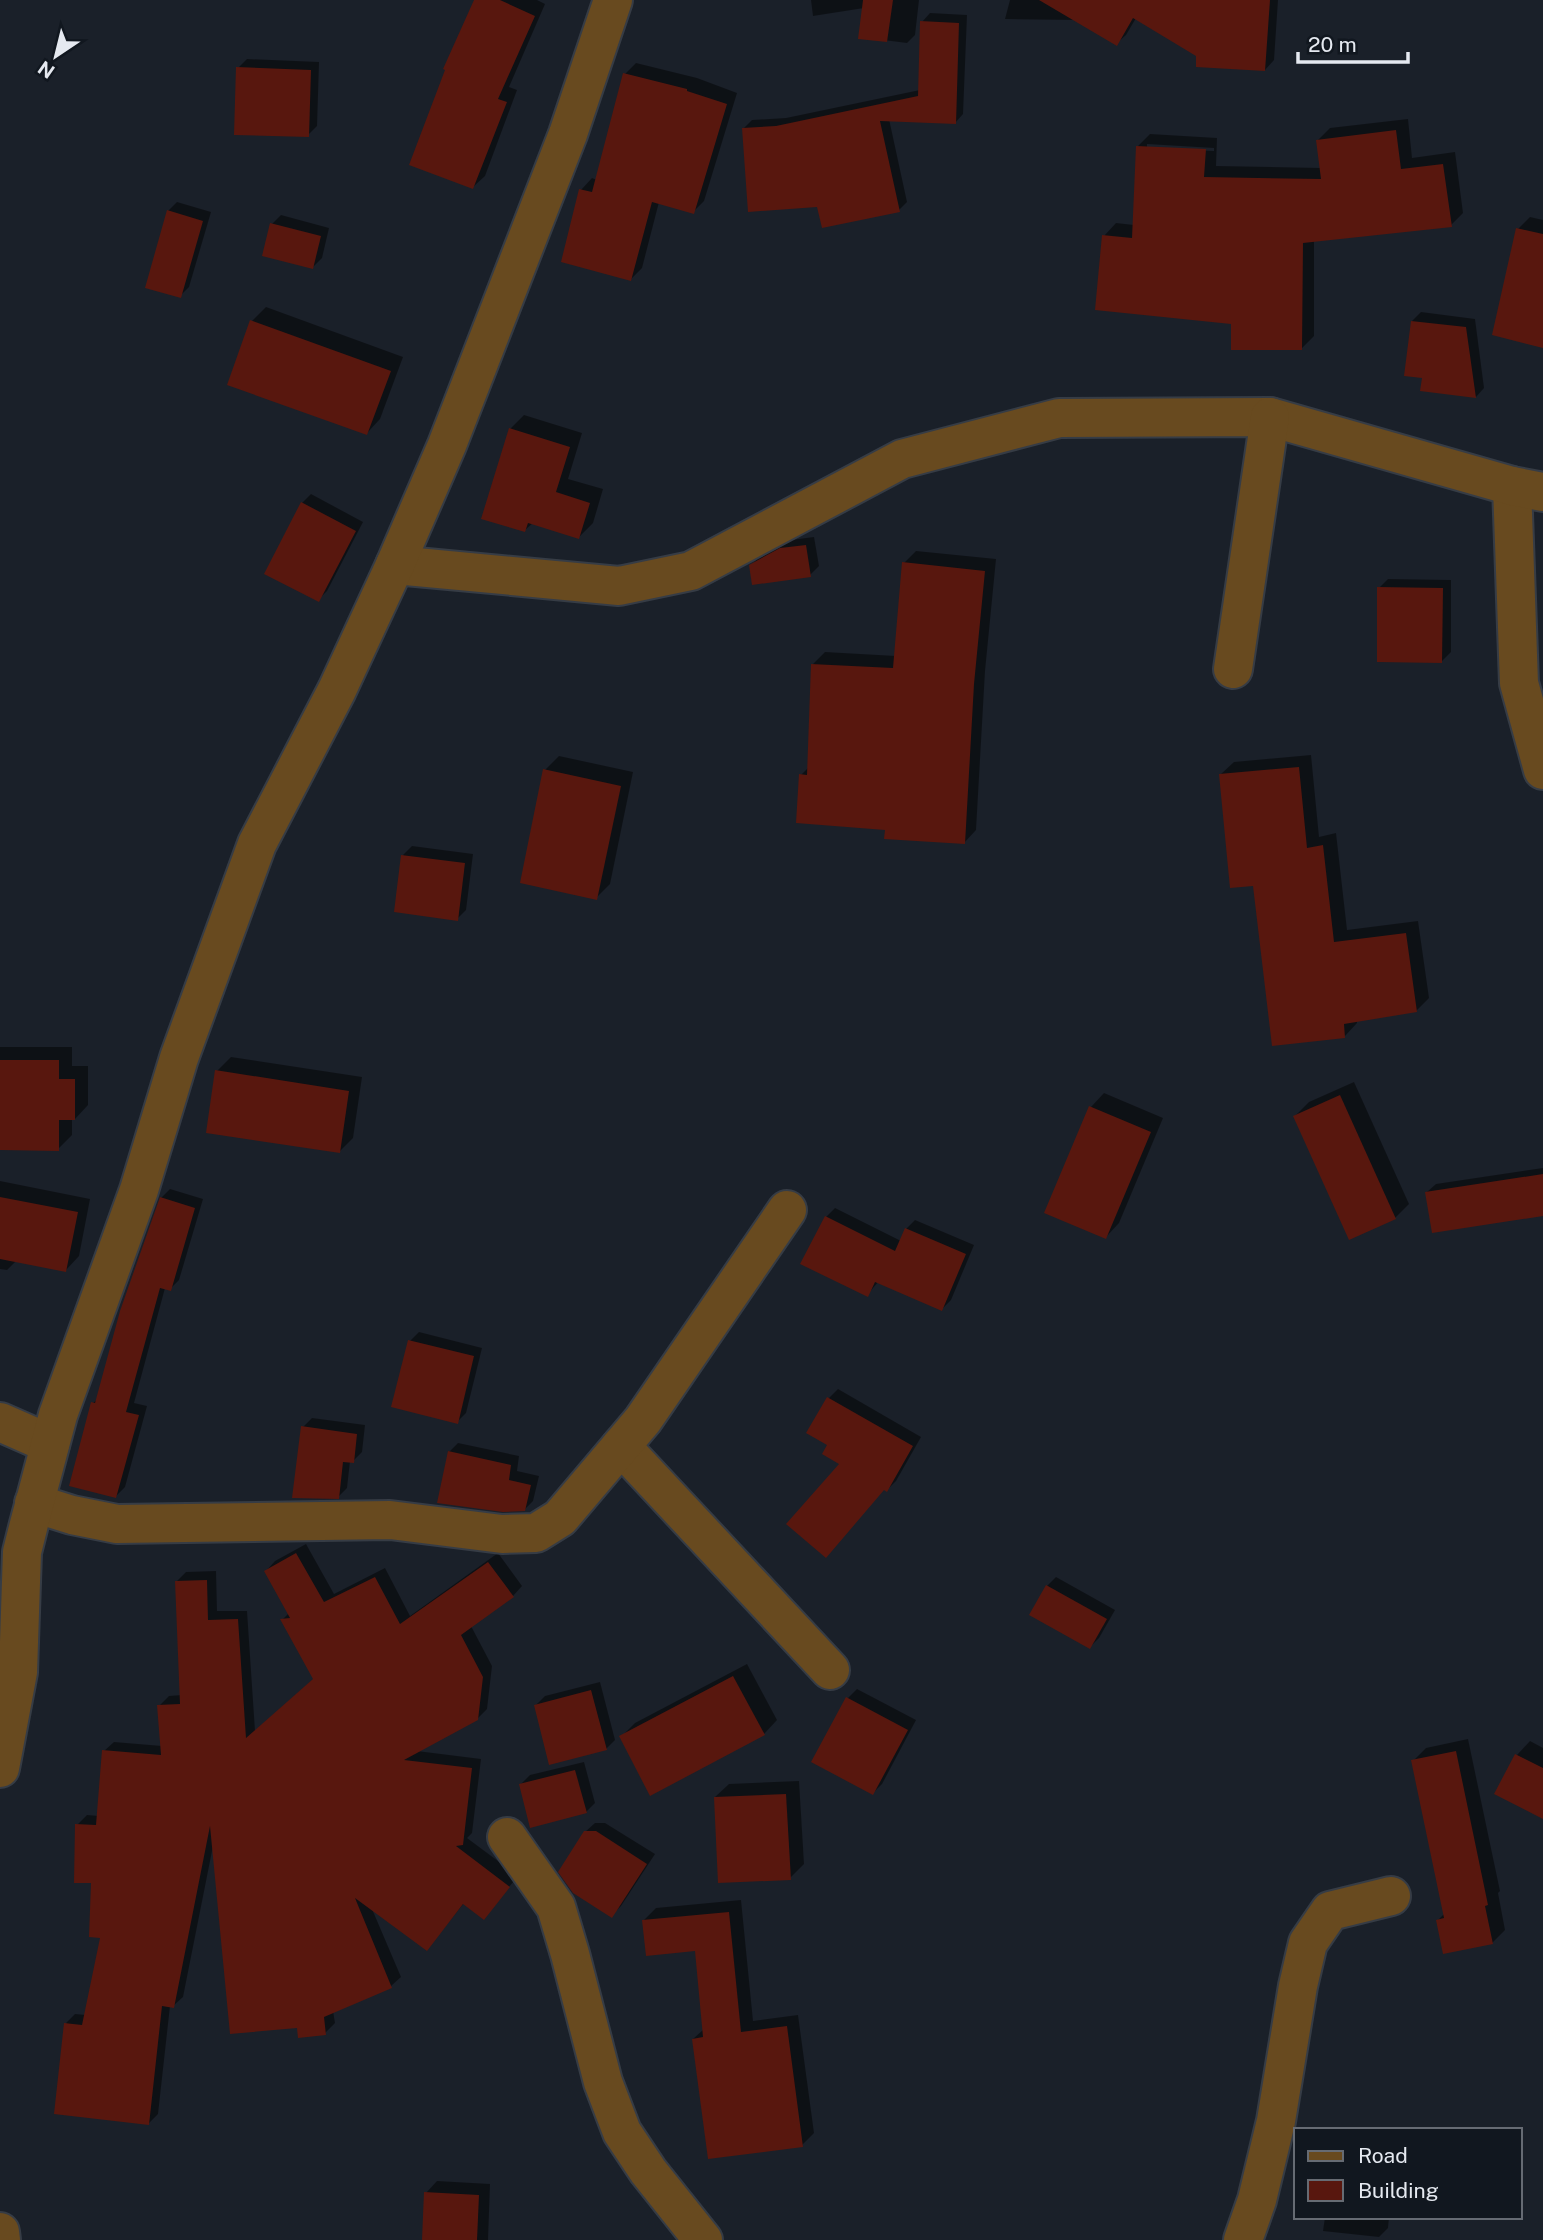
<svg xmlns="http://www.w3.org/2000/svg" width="1543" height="2240" font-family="'Public Sans',sans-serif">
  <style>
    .shadow { fill: #0007; fill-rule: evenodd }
    .building { fill: #58170e }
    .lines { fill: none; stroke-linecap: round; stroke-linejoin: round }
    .minor-casing { stroke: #363c45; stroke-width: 42 }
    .minor { stroke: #684a1f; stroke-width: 38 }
  </style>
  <rect width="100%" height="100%" fill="#1a2029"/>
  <g class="shadow">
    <polygon points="476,0 537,0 545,4 509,87 517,90 485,176 473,187"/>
    <polygon points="811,0 919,0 915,35 907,43 860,37 864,8 813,16"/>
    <polygon points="1010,0 1278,0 1274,60 1265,70 1198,55 1136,18 1126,35 1116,44 1077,20 1005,19"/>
    <polygon points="930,13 967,15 963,114 955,123 889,119 907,202 899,210 819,206 744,128 752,120 786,118 920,90 922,22"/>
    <polygon points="247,59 319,62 317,126 308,135 238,68"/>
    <polygon points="636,63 697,78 737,93 704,201 693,212 659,202 642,268 631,279 581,190 592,178 597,180 625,74"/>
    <path d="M1408,119L1412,158L1455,152L1463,213L1451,225L1314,240V336L1302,348L1233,323L1104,236L1116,223L1134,225L1138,146L1150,134L1217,138L1216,166L1321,168L1318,140L1330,128ZM1147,144L1214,148V151L1147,148Z"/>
    <polygon points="177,202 211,212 189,287 180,296 168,211"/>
    <polygon points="281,215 329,228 322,258 313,267 272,224"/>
    <polygon points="1530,217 1543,220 1543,345 1518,229"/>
    <polygon points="266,307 403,357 380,419 367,433 229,384 252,321"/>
    <polygon points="1421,312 1475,319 1484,388 1476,397 1412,321"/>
    <polygon points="524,415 582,433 568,479 603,489 593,523 579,537 533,523 525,530 510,429"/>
    <polygon points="311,494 363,522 327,591 318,600 302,503"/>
    <polygon points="814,537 819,566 810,575 751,566 760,556 791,540"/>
    <polygon points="916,551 996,559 985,671 976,830 964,843 887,828 801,775 809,767 813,664 825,652 896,656 904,563"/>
    <polygon points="1388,579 1451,580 1451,652 1442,661 1379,588"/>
    <polygon points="1311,755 1319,837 1336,833 1347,930 1418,921 1429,998 1416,1011 1357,1020 1357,1023 1345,1036 1255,884 1221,774 1234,762"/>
    <polygon points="559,756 633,772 610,884 596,898 545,770"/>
    <polygon points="412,846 473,854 466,910 457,919 403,855"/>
    <polygon points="0,1047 72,1047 72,1066 88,1066 88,1105 75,1119 72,1119 72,1135 58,1149 0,1148"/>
    <polygon points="231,1057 362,1077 353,1138 340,1151 217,1071"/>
    <polygon points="1354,1082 1409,1204 1395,1218 1295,1116 1309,1102"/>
    <polygon points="1104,1093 1163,1118 1119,1223 1106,1237 1091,1107"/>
    <polygon points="1543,1168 1543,1214 1427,1192 1436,1184"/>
    <polygon points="0,1181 90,1199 79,1256 66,1270 17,1260 7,1270 0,1269"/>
    <polygon points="170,1189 203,1199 179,1280 170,1289 165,1288 134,1403 147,1406 125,1487 116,1496 93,1403 99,1398 161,1198"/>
    <polygon points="835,1208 901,1241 906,1229 915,1220 974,1245 951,1300 942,1309 879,1281 867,1295 826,1217"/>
    <polygon points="419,1332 482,1348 466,1413 457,1422 410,1341"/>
    <polygon points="838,1389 921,1437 896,1481 887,1490 841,1464 829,1444 829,1398"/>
    <polygon points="312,1418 365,1425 362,1452 353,1461 350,1461 347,1488 338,1497 303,1427"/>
    <polygon points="458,1443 519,1456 517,1471 539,1476 533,1501 524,1510 449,1452"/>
    <polygon points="306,1544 334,1594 385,1568 410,1616 498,1553 522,1586 513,1596 471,1626 492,1666 487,1709 477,1719 417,1751 481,1759 472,1833 467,1838 518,1876 484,1918 464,1903 427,1949 372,1909 401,1977 391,1986 333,2011 335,2023 325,2033 298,2027 213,1846 183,1997 173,2006 170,2006 158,2114 149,2123 66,2023 75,2014 86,2015 102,1936 93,1881 77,1825 87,1815 99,1816 104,1751 114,1742 162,1746 159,1706 169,1696 182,1695 177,1581 186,1572 216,1571 217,1611 247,1611 255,1731 315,1678 283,1619 289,1613 266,1571 275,1561"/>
    <polygon points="1056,1577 1115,1610 1099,1638 1090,1647 1047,1586"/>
    <polygon points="747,1664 777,1720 764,1734 621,1737 635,1723"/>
    <polygon points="600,1682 615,1740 606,1749 536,1705 545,1696"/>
    <polygon points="857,1689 916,1720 882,1784 873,1793 814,1761 848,1698"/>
    <polygon points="1468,1739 1500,1891 1498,1893 1505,1930 1492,1943 1438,1920 1445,1913 1413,1761 1426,1748"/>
    <polygon points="1530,1741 1543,1748 1543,1817 1496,1793 1517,1755"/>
    <polygon points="584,1762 595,1803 586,1812 521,1784 530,1775"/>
    <polygon points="799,1781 804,1864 790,1878 715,1797 729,1784"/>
    <polygon points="595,1823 605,1823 655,1854 621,1906 612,1915 585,1832"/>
    <polygon points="741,1900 753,2021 798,2015 814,2133 802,2145 693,2039 704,2029 696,1949 644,1920 656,1908"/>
    <polygon points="437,2181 490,2184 488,2240 424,2240 426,2193"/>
    <polygon points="1325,2217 1389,2217 1388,2228 1379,2237 1323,2231"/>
  </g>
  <g class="building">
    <polygon points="474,0 500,0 535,16 498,99 507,102 473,189 409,165 445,70 443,69"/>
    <polygon points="863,0 893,0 887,42 858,39"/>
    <polygon points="1039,0 1270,0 1265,71 1196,67 1196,56 1133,18 1117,46"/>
    <polygon points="920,21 959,23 956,124 880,121 900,212 822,228 817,207 748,212 742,128 776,126 918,96"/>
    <polygon points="236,67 311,70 309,137 234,135"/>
    <polygon points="623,73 687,89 687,91 727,104 694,214 652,202 631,281 561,262 579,189 592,192"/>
    <polygon points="1396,130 1401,169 1443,164 1452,227 1303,243 1302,350 1231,350 1231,324 1095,310 1102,235 1132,238 1136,146 1206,149 1204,177 1321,179 1316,140"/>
    <polygon points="167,210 203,221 181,298 145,288"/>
    <polygon points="270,223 321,236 313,269 262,256"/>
    <polygon points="1516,228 1543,234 1543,348 1492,335"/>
    <polygon points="250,320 391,371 367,435 227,385"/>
    <polygon points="1411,321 1466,327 1476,398 1420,391 1422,378 1404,376"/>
    <polygon points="509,428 570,447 556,492 590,503 579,539 528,523 525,532 481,519"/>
    <polygon points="301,502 356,531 319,602 264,574"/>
    <polygon points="806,545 811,577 752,585 749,565 780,548"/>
    <polygon points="902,562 985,571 974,684 965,844 884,839 885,830 796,823 799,774 807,775 811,664 893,668"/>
    <polygon points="1377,587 1443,588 1442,663 1377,662"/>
    <polygon points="1299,767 1307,848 1323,845 1334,942 1406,933 1417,1012 1344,1024 1345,1038 1272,1046 1253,886 1230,888 1219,774"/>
    <polygon points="543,769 621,786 597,900 520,883"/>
    <polygon points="401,855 465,863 458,921 394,912"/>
    <polygon points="0,1060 59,1060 59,1079 75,1079 75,1120 59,1120 59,1151 0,1150"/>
    <polygon points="215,1070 349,1091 340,1153 206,1133"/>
    <polygon points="1340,1095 1396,1219 1349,1240 1293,1116"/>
    <polygon points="1089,1106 1151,1132 1106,1239 1044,1213"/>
    <polygon points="1543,1174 1543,1216 1432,1233 1425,1192"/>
    <polygon points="0,1197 78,1212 66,1272 0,1259"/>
    <polygon points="160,1197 195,1208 171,1291 160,1288 126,1412 139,1415 116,1498 69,1486 91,1402 95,1403 120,1311"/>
    <polygon points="825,1216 895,1251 905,1228 966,1254 942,1311 875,1282 868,1297 800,1264"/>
    <polygon points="408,1340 474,1356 458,1424 391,1407"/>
    <polygon points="827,1397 913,1446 887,1492 884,1490 826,1558 786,1524 839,1464 822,1454 827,1445 806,1433"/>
    <polygon points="301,1426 357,1434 354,1463 343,1462 339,1499 292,1498"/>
    <polygon points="448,1451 511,1465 509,1480 531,1485 525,1511 503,1512 437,1503"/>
    <polygon points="296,1553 324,1602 375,1577 400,1624 488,1562 514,1597 461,1635 483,1677 478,1720 404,1760 472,1768 463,1845 456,1846 510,1887 484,1920 463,1904 427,1951 355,1898 392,1988 324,2017 326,2035 298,2038 297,2028 230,2034 210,1826 174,2008 162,2006 149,2125 54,2114 64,2023 82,2025 100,1938 89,1937 91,1883 74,1883 75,1824 96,1825 102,1750 161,1755 157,1705 180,1704 175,1581 207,1580 208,1620 238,1619 246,1738 313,1679 280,1619 290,1618 264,1571"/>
    <polygon points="1046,1585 1107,1619 1090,1649 1029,1615"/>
    <polygon points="733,1676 765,1735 650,1796 619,1736"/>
    <polygon points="591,1690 607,1750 549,1765 534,1705"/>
    <polygon points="846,1697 908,1730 873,1795 811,1762"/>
    <polygon points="1456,1751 1488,1905 1485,1906 1493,1944 1443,1954 1436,1920 1444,1918 1411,1760"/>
    <polygon points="1515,1754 1543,1768 1543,1819 1494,1794"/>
    <polygon points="575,1770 587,1813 530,1828 519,1784"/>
    <polygon points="786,1794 791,1880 718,1883 714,1797"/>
    <polygon points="584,1831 596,1831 647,1864 612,1918 573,1893 558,1872"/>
    <polygon points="729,1912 741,2032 787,2026 803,2147 708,2159 692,2039 703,2037 695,1951 646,1956 642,1920"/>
    <polygon points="424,2192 479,2195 477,2240 422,2240"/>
  </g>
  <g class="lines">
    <defs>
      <g id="minor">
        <polyline points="1512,486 1519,683 1543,770"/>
        <polyline points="395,565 619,586 691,571 902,459 1059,418 1270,417 1512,486 1543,492"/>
        <polyline points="1233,669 1270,417"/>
        <polyline points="0,1422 50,1444"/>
        <polyline points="621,1446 830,1670"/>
        <polyline points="34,1503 72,1515 117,1524 390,1520 502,1534 536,1533 560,1518 643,1420 787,1210"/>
        <polyline points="0,1768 18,1672 22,1552 29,1524 58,1415 139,1190 179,1058 257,844 337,690 395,565 447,445 568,134 613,0"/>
        <polyline points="507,1837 556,1907 570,1954 603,2082 622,2132 648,2171 703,2240"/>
        <polyline points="0,2232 1,2240"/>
        <polyline points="1243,2240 1257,2200 1276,2121 1298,1986 1308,1943 1330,1911 1391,1896"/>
      </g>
    </defs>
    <use href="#minor" class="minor-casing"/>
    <use href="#minor" class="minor"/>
  </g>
  <rect x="1294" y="2128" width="228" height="91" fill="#11171f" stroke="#666b73" stroke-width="2"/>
  <rect x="1308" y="2151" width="35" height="10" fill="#684a1f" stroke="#666b73" stroke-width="2"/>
  <text x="1358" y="2163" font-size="21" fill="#e5e9f0">Road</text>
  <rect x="1308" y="2180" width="35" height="21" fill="#58170e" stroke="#666b73" stroke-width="2"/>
  <text x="1358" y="2198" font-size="21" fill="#e5e9f0">Building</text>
  <g transform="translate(56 56) rotate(215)" stroke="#11171f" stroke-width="5" paint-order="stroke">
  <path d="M0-5L12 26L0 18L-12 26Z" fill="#e5e9f0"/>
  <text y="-10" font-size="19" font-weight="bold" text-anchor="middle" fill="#e5e9f0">N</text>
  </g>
  <path d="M1298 52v10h110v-10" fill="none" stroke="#e5e9f0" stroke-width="3.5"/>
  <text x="1308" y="52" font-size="21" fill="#e5e9f0" stroke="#11171f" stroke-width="5" paint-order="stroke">20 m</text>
</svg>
